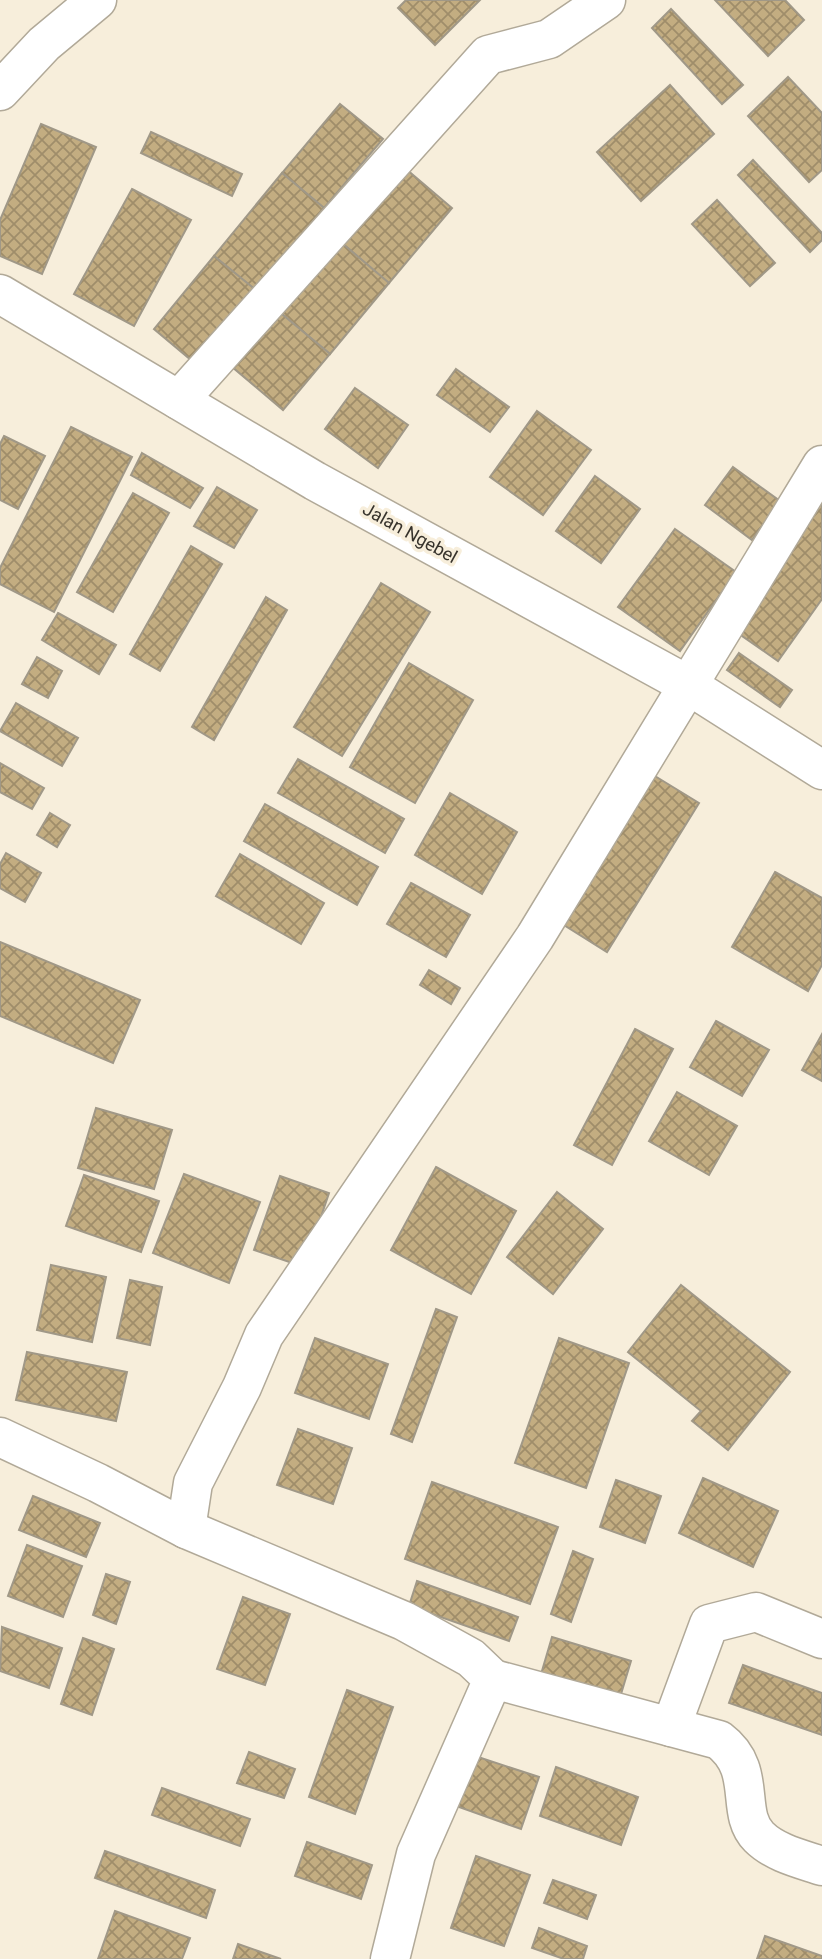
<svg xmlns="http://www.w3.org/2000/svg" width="822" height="1959" font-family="Roboto,sans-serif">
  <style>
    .building { fill: url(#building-cross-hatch); stroke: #a09887; stroke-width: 2 }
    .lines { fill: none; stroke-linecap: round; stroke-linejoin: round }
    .minor-casing { stroke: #b1a998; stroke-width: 41 }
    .minor { stroke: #fff; stroke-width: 38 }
    .labels { text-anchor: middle; stroke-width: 7; stroke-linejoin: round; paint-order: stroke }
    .street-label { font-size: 18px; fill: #36322b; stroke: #f7eedb }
  </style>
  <defs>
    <pattern id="building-cross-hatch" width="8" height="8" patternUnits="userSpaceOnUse" patternTransform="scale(1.75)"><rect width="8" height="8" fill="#c3ad81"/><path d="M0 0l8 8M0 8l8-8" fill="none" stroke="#9f8d6a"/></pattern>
  </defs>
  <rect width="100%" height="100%" fill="#f7eedb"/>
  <g class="building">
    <polygon points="406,0 480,0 435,45 398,8"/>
    <polygon points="715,0 785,0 804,20 768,56"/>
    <polygon points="671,9 743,85 722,104 652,28"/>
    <polygon points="788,77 822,113 822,170 809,182 748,116"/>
    <polygon points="670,85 714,134 641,201 597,152"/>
    <polygon points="340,104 383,139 324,208 282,173"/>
    <polygon points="41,124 96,147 42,274 0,256 0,220"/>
    <polygon points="151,132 242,174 232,196 141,153"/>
    <polygon points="753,160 822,233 822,240 810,252 738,175"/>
    <polygon points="399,163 452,208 389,283 336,238"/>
    <polygon points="282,173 324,208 257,291 214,256"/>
    <polygon points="132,189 191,220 134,326 74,294"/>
    <polygon points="717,200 775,263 750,286 692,224"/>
    <polygon points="336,238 389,283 330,354 277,310"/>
    <polygon points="214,256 257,291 197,365 154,329"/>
    <polygon points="277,310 330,354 283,410 231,366"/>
    <polygon points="456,369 509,407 490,432 437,395"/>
    <polygon points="355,388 408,425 378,468 325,429"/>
    <polygon points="537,411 591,450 543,515 490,477"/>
    <polygon points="71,427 132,457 54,612 0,584 0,568"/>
    <polygon points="4,436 45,456 18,509 0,500 0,444"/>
    <polygon points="142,453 203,488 190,508 131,475"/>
    <polygon points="733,467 780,501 752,540 705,505"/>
    <polygon points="595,476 640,509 601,563 556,531"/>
    <polygon points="217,487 257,510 234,548 194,526"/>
    <polygon points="133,493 169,513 113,612 77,592"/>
    <polygon points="822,497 822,599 778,661 729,627"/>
    <polygon points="675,529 736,572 680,651 618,607"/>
    <polygon points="191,546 222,564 160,671 130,654"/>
    <polygon points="381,583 430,612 342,756 294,727"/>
    <polygon points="266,597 287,610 214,740 192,727"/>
    <polygon points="58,613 116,645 99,674 42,640"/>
    <polygon points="739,653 792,690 780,707 727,670"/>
    <polygon points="37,657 62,671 48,698 22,684"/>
    <polygon points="409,663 473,700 415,803 350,767"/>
    <polygon points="16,703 78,738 62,766 0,731"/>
    <polygon points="298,759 404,819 385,853 278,793"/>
    <polygon points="0,763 44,788 32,809 0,792"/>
    <polygon points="650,773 699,803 607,952 559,922"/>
    <polygon points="450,793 517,832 482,894 415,855"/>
    <polygon points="265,804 378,867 357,905 244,841"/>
    <polygon points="50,813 70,825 57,847 37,835"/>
    <polygon points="6,853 41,873 25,902 0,888 0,864"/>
    <polygon points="240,854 324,903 301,944 216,896"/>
    <polygon points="775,872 822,898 822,965 808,991 732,947"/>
    <polygon points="411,883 470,915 446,957 387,924"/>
    <polygon points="0,942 140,1000 113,1063 0,1016"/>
    <polygon points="429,970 460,988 451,1004 420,985"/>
    <polygon points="716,1021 769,1050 742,1096 690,1067"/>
    <polygon points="635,1029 673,1049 612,1165 574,1145"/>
    <polygon points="822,1034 822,1081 802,1070"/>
    <polygon points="677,1092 737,1126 709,1175 649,1141"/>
    <polygon points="96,1108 172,1130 154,1189 78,1168"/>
    <polygon points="436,1167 516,1211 471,1294 391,1250"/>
    <polygon points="184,1174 260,1202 229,1283 153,1253"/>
    <polygon points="84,1175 159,1201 141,1252 66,1226"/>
    <polygon points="280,1176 329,1193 304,1267 254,1250"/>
    <polygon points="557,1192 603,1229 553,1294 507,1257"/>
    <polygon points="51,1265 106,1277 92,1342 37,1330"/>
    <polygon points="130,1280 162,1287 150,1345 117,1338"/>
    <polygon points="681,1285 790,1372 728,1450 692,1421 701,1411 628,1352"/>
    <polygon points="436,1309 457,1317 412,1442 391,1434"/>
    <polygon points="315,1338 388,1364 369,1419 295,1393"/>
    <polygon points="559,1338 629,1363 586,1488 515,1463"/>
    <polygon points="27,1352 127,1372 116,1421 16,1400"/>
    <polygon points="298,1429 352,1448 333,1504 277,1485"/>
    <polygon points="703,1478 778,1511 753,1567 679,1533"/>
    <polygon points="616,1480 661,1496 645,1543 600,1527"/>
    <polygon points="432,1482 558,1527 530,1604 405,1559"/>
    <polygon points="33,1496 100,1523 86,1557 19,1530"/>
    <polygon points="27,1545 82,1566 63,1617 8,1596"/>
    <polygon points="573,1551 593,1559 571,1622 551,1614"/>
    <polygon points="106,1574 130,1582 116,1624 93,1615"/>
    <polygon points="417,1581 518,1617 509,1641 409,1606"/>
    <polygon points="243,1597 290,1614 265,1685 217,1669"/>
    <polygon points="2,1627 62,1648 49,1688 0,1671"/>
    <polygon points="552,1637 631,1661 618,1704 539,1681"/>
    <polygon points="83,1638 114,1649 92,1715 61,1704"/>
    <polygon points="743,1665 822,1693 822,1735 729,1703"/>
    <polygon points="347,1690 393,1707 355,1814 309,1797"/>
    <polygon points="249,1752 295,1769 284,1798 237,1783"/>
    <polygon points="475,1756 539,1777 521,1829 456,1806"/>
    <polygon points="556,1767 638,1797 621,1845 540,1816"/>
    <polygon points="162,1788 250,1819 240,1846 152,1815"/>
    <polygon points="307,1842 372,1865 361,1899 295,1876"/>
    <polygon points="105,1851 215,1890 206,1918 95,1878"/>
    <polygon points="476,1856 530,1875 504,1946 451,1928"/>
    <polygon points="553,1880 596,1895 587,1919 544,1903"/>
    <polygon points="115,1911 190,1938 182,1959 98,1959"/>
    <polygon points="539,1928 587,1946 583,1959 564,1959 532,1948"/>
    <polygon points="765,1936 822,1956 822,1959 757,1959"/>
    <polygon points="238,1944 281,1959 233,1959"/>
  </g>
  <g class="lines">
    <defs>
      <g id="minor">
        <polyline points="0,91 44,44 97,0"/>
        <polyline points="0,294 315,481 688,685 822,770"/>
        <polyline points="179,400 488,55 549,39 606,0"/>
        <polyline points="0,1437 98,1483 186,1529 193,1483 242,1387 264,1335 535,937 822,465"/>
        <polyline points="186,1529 404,1621 471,1658 493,1679 416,1854 390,1959"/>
        <path d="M493,1679L719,1740C759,1770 734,1812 759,1837C775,1853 801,1859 822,1866"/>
        <polyline points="671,1727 709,1624 756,1612 822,1639"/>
      </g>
    </defs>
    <use href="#minor" class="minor-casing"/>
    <use href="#minor" class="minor"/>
  </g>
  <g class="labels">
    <g class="street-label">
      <text transform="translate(410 533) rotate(29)" y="6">Jalan Ngebel</text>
    </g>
  </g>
</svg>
